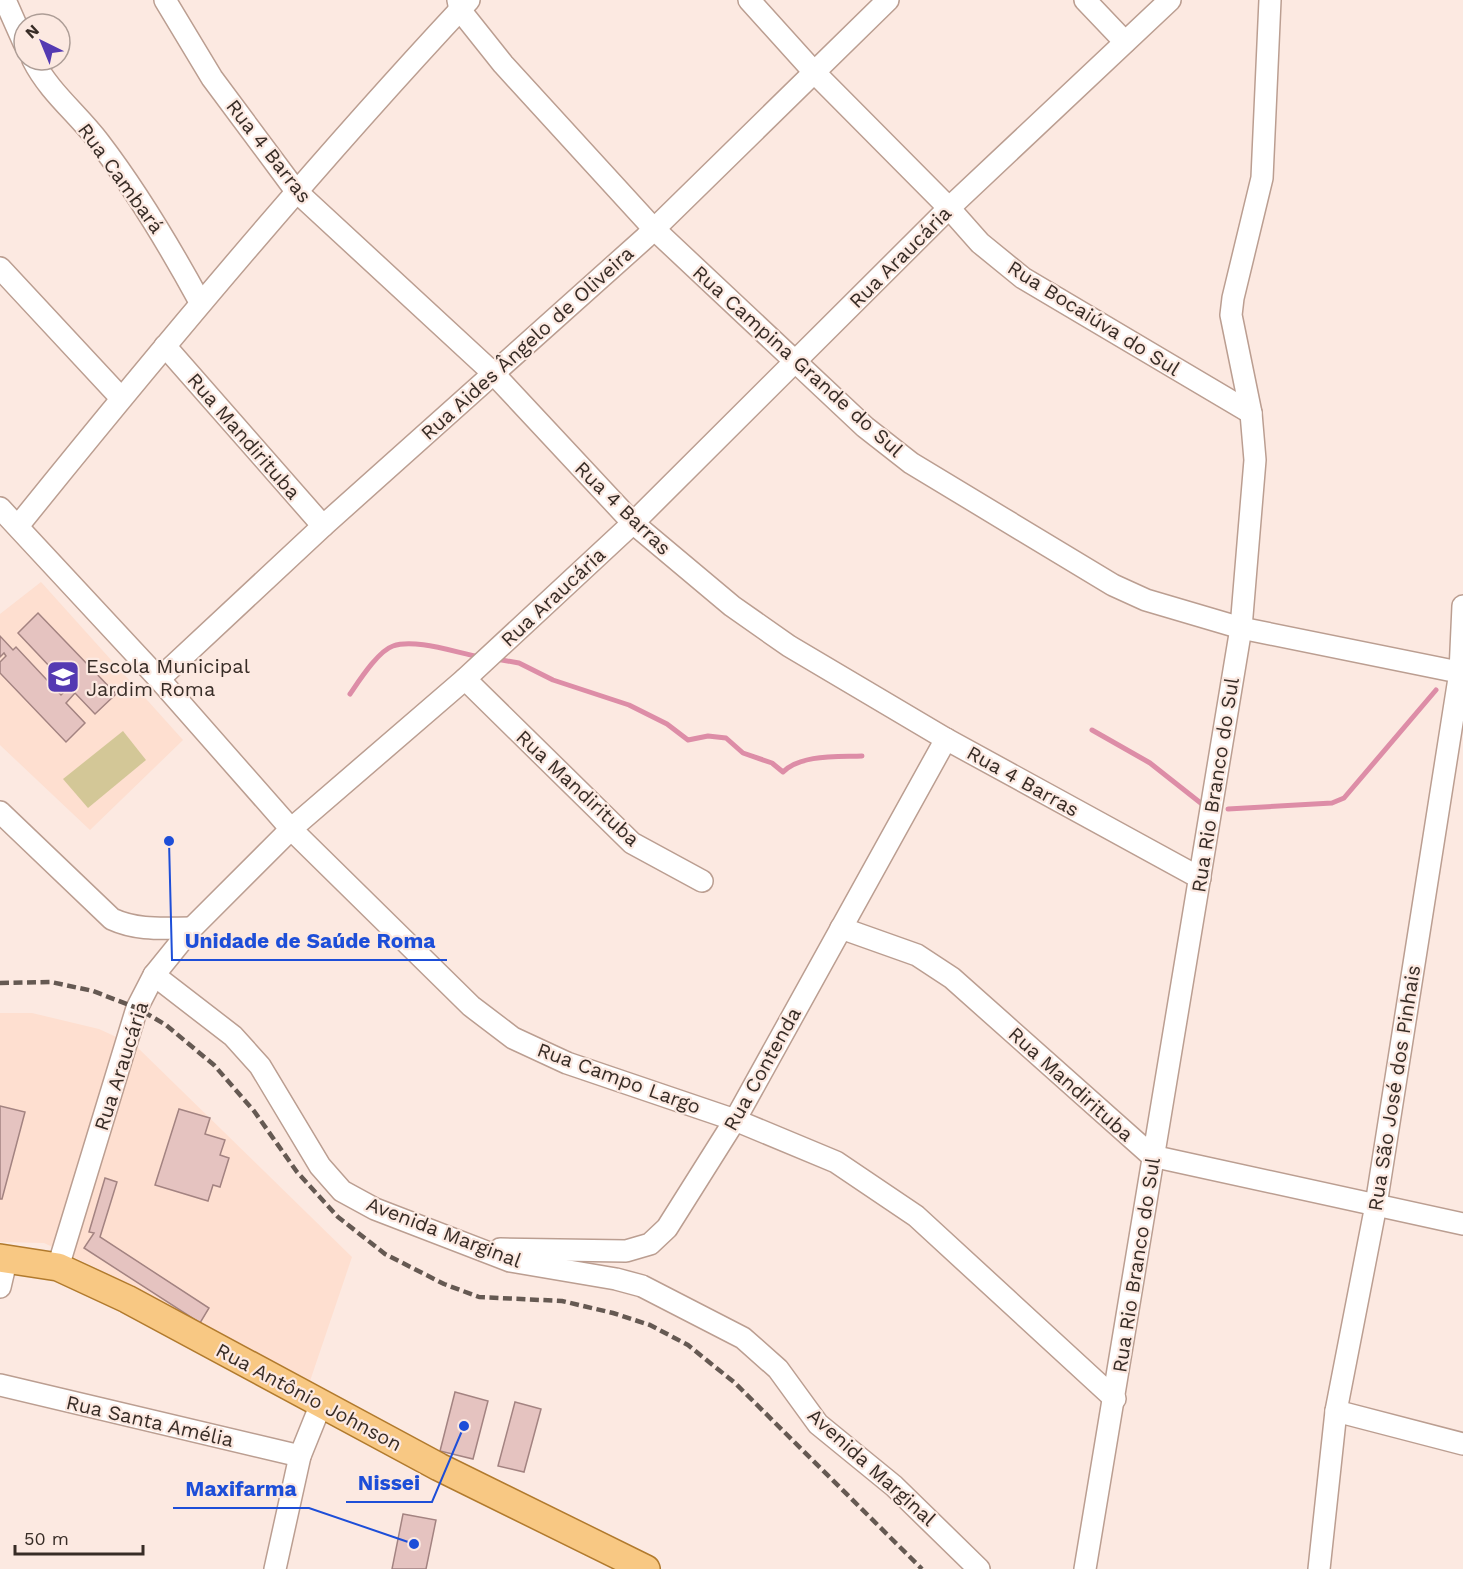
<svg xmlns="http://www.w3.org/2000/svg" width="1463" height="1569" font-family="'Work Sans',sans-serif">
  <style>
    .built { fill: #fedfd0 }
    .green { fill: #d3c797 }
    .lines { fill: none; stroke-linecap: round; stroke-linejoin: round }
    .stream { stroke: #dd8da7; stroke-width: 5 }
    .building { fill: #e5c3c0; stroke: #a38381; stroke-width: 1.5 }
    .minor-casing { stroke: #bb9e91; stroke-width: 24 }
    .major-casing { stroke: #b17a2d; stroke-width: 30 }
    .minor { stroke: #fff; stroke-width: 21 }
    .major { stroke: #f8c883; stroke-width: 27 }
    .rail { stroke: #655952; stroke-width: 4.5; stroke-dasharray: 9 4.5; stroke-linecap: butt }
    .labels { text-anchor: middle; stroke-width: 4.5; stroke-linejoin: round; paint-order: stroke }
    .street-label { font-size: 20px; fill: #372c26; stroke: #fce9e1 }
    .poi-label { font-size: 20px; fill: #372c26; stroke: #fce9e1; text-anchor: start }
    .leader { fill: none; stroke: #1d4ed8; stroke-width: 2 }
    .callout-dot { fill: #1d4ed8; stroke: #fce9e1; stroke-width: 2 }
    .callout-label { font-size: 21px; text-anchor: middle; font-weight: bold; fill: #1d4ed8; stroke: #fce9e1; stroke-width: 4.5; stroke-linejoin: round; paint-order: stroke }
  </style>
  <rect width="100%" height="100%" fill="#fce9e1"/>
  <g class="built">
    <polygon points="41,582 183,740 90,830 0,745 0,614"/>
    <polygon points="0,1013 32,1013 99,1029 136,1046 352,1257 308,1387 107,1273 44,1243 0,1242"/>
  </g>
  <polygon class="green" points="123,731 146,760 88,808 63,779"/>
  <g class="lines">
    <g class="stream">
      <path d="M496,659L519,663L553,680L629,705L667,724L688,740L708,736L726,738L743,753L772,763L783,772C801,754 838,757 862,756"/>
      <path d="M350,694C359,681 378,651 393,646C415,638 457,653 481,657"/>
      <polyline points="1092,730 1150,763 1207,808"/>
      <polyline points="1228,809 1332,803 1344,798 1436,690"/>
    </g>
  </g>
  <g class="building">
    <polygon points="38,613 116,694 95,714 75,693 66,703 85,723 66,742 0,673 0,662 6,656 4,653 0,657 0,636 13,650 16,647 61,695 69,687 18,633"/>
    <polygon points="0,1106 25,1112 2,1199 0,1199"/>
    <polygon points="179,1109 210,1118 205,1134 225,1140 220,1155 229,1158 220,1187 213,1185 208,1201 155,1185"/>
    <polygon points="105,1178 117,1182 100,1237 209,1308 200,1323 84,1248 94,1233 89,1232"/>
    <polygon points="455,1392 488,1401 473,1459 440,1451"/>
    <polygon points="515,1402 541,1409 524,1472 498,1466"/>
    <polygon points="403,1514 436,1520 426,1569 392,1569"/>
  </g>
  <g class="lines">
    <defs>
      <g id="minor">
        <polyline points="5,0 24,43"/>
        <polyline points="165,0 212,78 296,191 493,373 633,523 732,606 789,646 946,739 1200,878"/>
        <polyline points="458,0 460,10 503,64 653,228 865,427 911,463 1113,585 1146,600 1241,628 1463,673"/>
        <polyline points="749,0 814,72 949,208 980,243 1023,278 1251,413"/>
        <polyline points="1085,0 1125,42"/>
        <path d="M33,60C49,92 78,114 99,142C138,193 170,247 200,302"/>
        <polyline points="0,268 121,398"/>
        <polyline points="165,346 323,526"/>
        <polyline points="0,508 159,679 291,829 471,1006 513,1038 567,1063 735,1120 836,1162 916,1216 1115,1399"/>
        <path d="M18,526C163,346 311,169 469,0"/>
        <polyline points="159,679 323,526 645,238 888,0"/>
        <polyline points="465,679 632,843 702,881"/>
        <path d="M0,812L112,919C138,931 164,928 192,928"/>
        <polyline points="841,928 917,955 952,978 1152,1156 1463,1224"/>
        <polyline points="154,975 233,1036 260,1066 320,1166 342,1191 375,1209 510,1261 616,1279 642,1286 743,1338 778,1369 818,1424 894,1486 979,1569"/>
        <polyline points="500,1249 626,1251 650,1244 667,1228 735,1120 946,739"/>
        <polyline points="58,1267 137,1008 154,975 192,928 291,829 465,679 633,523 949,208 1170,0"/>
        <polyline points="0,1287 7,1257"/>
        <polyline points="0,1385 300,1456"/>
        <polyline points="1336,1411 1463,1444"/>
        <polyline points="275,1569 300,1456 321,1404"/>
        <polyline points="1085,1569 1241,628 1255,460 1251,413 1231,315 1233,298 1262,178 1270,0"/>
        <polyline points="1319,1569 1336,1411 1376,1205 1460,672 1463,606"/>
      </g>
      <polyline id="major" points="0,1258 58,1267 127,1299 439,1467 646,1569"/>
    </defs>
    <use href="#minor" class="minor-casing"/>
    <use href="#major" class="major-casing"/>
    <use href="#minor" class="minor"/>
    <use href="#major" class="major"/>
    <polyline class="rail" points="0,983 51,982 93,991 137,1008 166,1025 214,1065 254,1111 297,1172 338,1217 385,1254 444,1284 479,1297 562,1301 613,1313 650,1325 688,1345 735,1383 922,1569"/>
  </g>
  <defs>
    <symbol id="school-square" viewBox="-11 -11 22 22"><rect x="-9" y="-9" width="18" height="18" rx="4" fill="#543ab2" stroke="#fce9e1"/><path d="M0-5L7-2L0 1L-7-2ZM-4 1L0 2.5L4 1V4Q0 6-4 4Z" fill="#fff"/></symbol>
  </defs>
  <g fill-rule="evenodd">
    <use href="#school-square" x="44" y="658" width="38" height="38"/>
  </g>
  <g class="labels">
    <g class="street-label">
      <text transform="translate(269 151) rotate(52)" y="7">Rua 4 Barras</text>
      <text transform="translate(121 178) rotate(54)" y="7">Rua Cambará</text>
      <text transform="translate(900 257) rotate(-45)" y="7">Rua Araucária</text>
      <text transform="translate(1094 318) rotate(32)" y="7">Rua Bocaiúva do Sul</text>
      <text transform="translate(527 343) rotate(-42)" y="7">Rua Aides Ângelo de Oliveira</text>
      <text transform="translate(798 361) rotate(42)" y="7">Rua Campina Grande do Sul</text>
      <text transform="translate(244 436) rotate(49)" y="7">Rua Mandirituba</text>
      <text transform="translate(623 508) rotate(44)" y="7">Rua 4 Barras</text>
      <text transform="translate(553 597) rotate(-43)" y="7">Rua Araucária</text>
      <text transform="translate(1023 781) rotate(29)" y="7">Rua 4 Barras</text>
      <text transform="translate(1215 785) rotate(-81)" y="7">Rua Rio Branco do Sul</text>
      <text transform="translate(578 788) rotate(43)" y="7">Rua Mandirituba</text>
      <text transform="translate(121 1066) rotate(-72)" y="7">Rua Araucária</text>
      <text transform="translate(762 1069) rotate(-61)" y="7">Rua Contenda</text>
      <text transform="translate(619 1078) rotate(20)" y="7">Rua Campo Largo</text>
      <text transform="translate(1071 1084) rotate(42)" y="7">Rua Mandirituba</text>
      <text transform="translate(1394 1088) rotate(-81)" y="7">Rua São José dos Pinhais</text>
      <text transform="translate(444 1232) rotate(21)" y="7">Avenida Marginal</text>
      <text transform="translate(1136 1265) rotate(-81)" y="7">Rua Rio Branco do Sul</text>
      <text transform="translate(309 1397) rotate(28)" y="7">Rua Antônio Johnson</text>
      <text transform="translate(150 1421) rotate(13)" y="7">Rua Santa Amélia</text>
      <text transform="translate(872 1467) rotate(42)" y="7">Avenida Marginal</text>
    </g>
    <g class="poi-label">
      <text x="86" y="673">Escola Municipal<tspan x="86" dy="23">Jardim Roma</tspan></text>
    </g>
  </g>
  <path class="leader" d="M169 841L172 960H447M464 1426L432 1502H346M414 1544L309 1508H173"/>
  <g class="callout-dot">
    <circle cx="169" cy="841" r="6"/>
    <circle cx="464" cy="1426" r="6"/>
    <circle cx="414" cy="1544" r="6"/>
  </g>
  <g class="callout-label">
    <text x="310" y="948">Unidade de Saúde Roma</text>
    <text x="389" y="1490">Nissei</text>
    <text x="241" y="1496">Maxifarma</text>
  </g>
  <g transform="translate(42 42) rotate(317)"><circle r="28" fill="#fce9e1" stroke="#ad9d96" stroke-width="1.5"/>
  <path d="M0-4.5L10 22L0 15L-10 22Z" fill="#543ab2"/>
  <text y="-9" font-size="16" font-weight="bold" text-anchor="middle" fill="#372c26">N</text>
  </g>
  <path d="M15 1545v9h128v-9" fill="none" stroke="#372c26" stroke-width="3"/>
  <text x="24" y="1545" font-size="18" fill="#372c26" stroke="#fce9e1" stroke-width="4.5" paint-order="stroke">50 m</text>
</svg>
